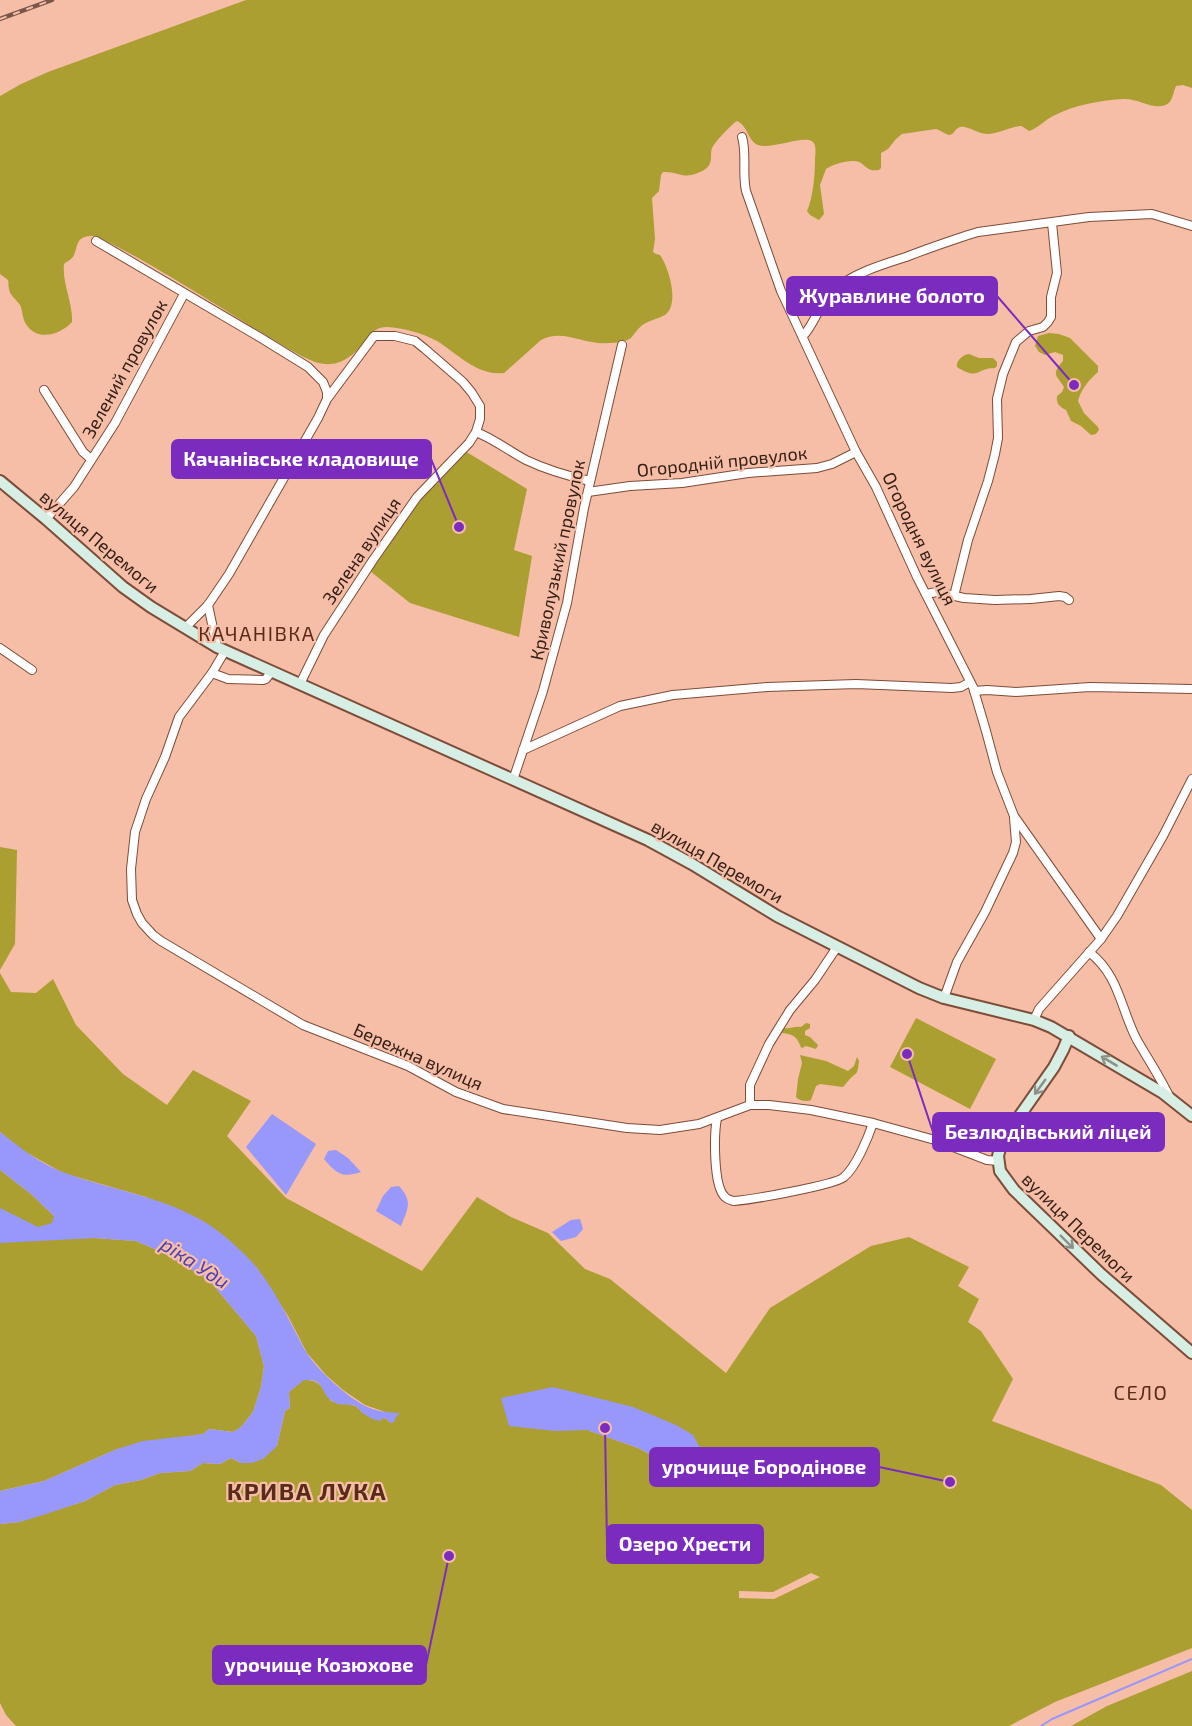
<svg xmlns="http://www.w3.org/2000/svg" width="1192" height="1726" font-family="'Exo 2',sans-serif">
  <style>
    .green { fill: #ac9f31; fill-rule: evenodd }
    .water { fill: #9897fb }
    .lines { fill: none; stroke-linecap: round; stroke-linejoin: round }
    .stream { stroke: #9897fb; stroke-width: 2 }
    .street-casing { stroke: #7d4c39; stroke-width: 10 }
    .secondary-casing { stroke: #7d4c39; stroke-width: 14 }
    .street { stroke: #fff; stroke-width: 8 }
    .secondary { stroke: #d6eee3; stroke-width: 10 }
    .rail-casing { stroke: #79574a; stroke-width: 4.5 }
    .rail { stroke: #f6bda7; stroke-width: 2; stroke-dasharray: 7; stroke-linecap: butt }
    .oneway { stroke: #8e9188 }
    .labels { text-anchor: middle; stroke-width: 4.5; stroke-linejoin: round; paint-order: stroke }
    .street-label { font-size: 18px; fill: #352018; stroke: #f6bda7 }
    .neighbourhood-label { font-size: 20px; letter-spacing: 1.5px; fill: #592c19; stroke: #f6bda7 }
    .water-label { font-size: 20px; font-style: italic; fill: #4e40b2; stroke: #f6bda7 }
    .district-label { font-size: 24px; font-weight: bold; letter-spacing: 1.5px; fill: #592c19; stroke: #f6bda7 }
    .leader { fill: none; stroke: #7b2cbf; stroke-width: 2 }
    .callout-dot { fill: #7b2cbf; stroke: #f6bda7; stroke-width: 2 }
    .callout { fill: #7b2cbf; stroke: #7b2cbf; stroke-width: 2 }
    .callout-label { font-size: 20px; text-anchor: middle; font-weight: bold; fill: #fff }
  </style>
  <rect width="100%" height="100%" fill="#f6bda7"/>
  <g class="green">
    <path d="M246,0H1192V88L1183,85L1176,86C1172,95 1173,105 1161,106C1151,108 1138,99 1125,99C1101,100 1074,105 1053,116C1045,120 1038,128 1029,131C1026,129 1024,127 1021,126C1017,125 996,134 988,134C978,134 967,125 960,127C955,128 954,135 949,135C945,134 940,130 936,129L902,134L896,139L888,149L881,153V168L879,170C868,171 869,169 861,163C853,158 834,164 826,169L820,185L824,214L819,220L810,215L807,211C813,198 815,175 815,160C815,155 817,146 813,142C805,134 771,150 758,145C748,141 748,126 737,121L734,123C726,131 717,139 712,148C710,154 712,158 710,163C709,169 697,174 691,175C683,177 673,171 663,172L661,175L659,191L652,198L655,239L653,252L656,254L660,255C669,268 680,304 665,315C658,319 650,320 644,324C638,328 635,333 631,338C626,342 615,343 609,343C585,346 564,328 541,340L504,373C477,376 458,354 437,341C422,333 404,328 387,327C377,327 373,331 368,338C335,380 315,364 277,342C251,327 107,234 90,236C76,237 78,246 74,255C72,260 67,261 64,264C62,284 73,302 72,322C60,335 37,342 26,324C22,318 23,311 20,305C17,300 10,296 9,289C8,286 9,283 8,280L0,274V96L21,84L48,72Z"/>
    <path d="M1049,333L1059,334L1070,338L1098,366V372C1089,380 1081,389 1078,401L1084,413L1098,427L1099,430L1096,434L1091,435L1081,426L1071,421L1066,410C1060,407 1056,404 1057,396L1062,392L1064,387C1056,374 1051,375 1063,361V355L1055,352L1045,355L1039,352L1035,346L1038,336Z"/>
    <path d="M969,354L979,358H993L997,362V366L995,368C976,368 979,381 957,367C956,361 962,355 969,354Z"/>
    <polygon points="465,451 527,489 514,550 532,556 519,637 410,603 370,571 415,504"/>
    <polygon points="0,847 17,850 15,944 0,970"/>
    <path d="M0,973L11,992L36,993L53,979L76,1025L123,1074L167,1105L193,1070L251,1101L227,1136L286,1198L422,1271L477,1197L511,1217L548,1233L585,1269L610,1279L726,1373L770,1308L871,1246L909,1237L969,1267L958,1286L979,1299L968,1322L981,1331L1013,1379L992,1421L1161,1485L1192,1510V1648L1055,1702L1009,1726H16L6,1715L0,1703V1524L19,1522L85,1501L115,1485L141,1480L160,1473L190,1471L203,1463L220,1464L231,1458L241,1463L277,1446L285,1411L290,1408L289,1392L303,1380C320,1379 323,1388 331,1401L356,1406L363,1413L387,1419L389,1422L399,1413H388L365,1405L343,1390L326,1375L307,1353L288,1316L257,1268L193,1216L146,1197L63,1173L22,1150L0,1132ZM587,1430L704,1457L676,1468L638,1448ZM811,1573L820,1577L774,1599L739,1598V1591L773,1592Z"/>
    <polygon points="916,1018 996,1059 970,1109 890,1067"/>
    <path d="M806,1023L810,1024V1028L805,1031V1035L810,1037L818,1045L816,1049L806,1046L802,1048C800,1047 800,1044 798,1041C796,1035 786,1033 781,1033L784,1028C791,1029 794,1026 801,1027Z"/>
    <path d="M800,1055L826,1061L848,1071L854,1066L857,1057L859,1061C857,1077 857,1071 849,1080C847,1082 845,1085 843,1087L820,1084L816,1086L811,1100C807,1102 799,1101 796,1097L798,1079L802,1063Z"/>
    <polygon points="0,1170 31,1194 54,1216 95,1238 136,1241 164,1253 209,1280 256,1336 264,1366 261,1387 253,1412 241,1427 233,1432 209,1429 203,1434 117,1449 44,1481 0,1491"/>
    <polygon points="1192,1671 1192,1726 1071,1726 1107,1706"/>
  </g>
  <g class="water">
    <polygon points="272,1114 316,1144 286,1195 246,1147"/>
    <path d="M0,1132C19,1147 42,1165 65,1173C120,1193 183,1199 228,1239C238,1248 249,1258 257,1268C277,1293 290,1323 305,1350C317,1370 345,1395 365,1406C376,1411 388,1413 400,1413L395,1418V1421L392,1423L389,1422L387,1419L383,1418L380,1421C374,1420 368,1417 363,1413C360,1411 358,1407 356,1406C348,1403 339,1407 332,1401C319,1391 326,1379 304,1380L289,1392L290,1408L285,1411L277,1446L263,1459L252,1463H241L231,1458L220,1464L203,1463L190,1471L160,1473L141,1480L115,1485L85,1501L43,1515L19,1522L0,1524V1491L44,1481L117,1449L143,1441L203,1434L209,1429L233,1432L241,1427L253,1412L261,1387L264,1366L256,1336L209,1280L164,1253L136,1241L95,1238L0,1243V1208L38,1227L52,1223L54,1216L31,1194L0,1170Z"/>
    <path d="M336,1150L348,1158L361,1172C341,1178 337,1174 324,1159L328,1151Z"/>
    <path d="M399,1186C413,1202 408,1208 401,1226L376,1211L383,1196L391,1187Z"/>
    <polygon points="580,1219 583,1229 576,1237 561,1241 552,1232 571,1220"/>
    <polygon points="553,1387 633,1407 676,1425 693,1435 705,1457 696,1467 676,1468 638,1448 587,1430 555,1431 509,1426 501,1398"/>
  </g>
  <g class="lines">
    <polyline class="stream" points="1041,1726 1052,1719 1192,1659"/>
    <defs>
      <g id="street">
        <path d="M742,137C747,154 742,173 746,191L781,291L856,452L876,487L917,577L973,687L986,731L997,772L1014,816L1101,939"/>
        <polyline points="96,241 261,338 308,367 323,382 327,392 327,398"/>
        <path d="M803,336C816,322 819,303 834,290C854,273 881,265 906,257C926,249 947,242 968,235L978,232L1089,217L1152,214L1192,226"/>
        <polyline points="44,390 83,452 91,459"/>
        <path d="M476,432C494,439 509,451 526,460C547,470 568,476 590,481"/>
        <polyline points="588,492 630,486 682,483 748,473 817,468 832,464 856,452"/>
        <polyline points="46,519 74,487 115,423 184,294"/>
        <polyline points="926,594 937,592 964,598 995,600 1031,599 1059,596 1065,597 1069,600"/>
        <polyline points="954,596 968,540 988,481 995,454 998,438 997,399 1003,374 1016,342 1029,331 1043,327 1048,322 1051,317 1051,297 1057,273 1052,223"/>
        <polyline points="208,605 217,647"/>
        <polyline points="185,628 208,605 229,574 318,418 327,399 374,336 395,336 415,341 425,349 463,382 472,393 480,406 480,419 476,432 469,443 417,497 373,560 324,635 300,684"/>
        <polyline points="0,648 32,670"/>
        <polyline points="225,651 212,673 179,717 165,757 146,799 135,832 131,869 132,900 137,914 142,923 153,935 161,941 303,1025 408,1066 456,1092 503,1109 627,1128 660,1130 699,1124 750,1105 769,1105 811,1110 873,1123 935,1140 987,1160 998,1161"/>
        <polyline points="212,673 228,679 263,680 266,679 271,672"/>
        <polyline points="974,691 987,690 1016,692 1090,687 1192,689"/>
        <polyline points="523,750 620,706 673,695 767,687 856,684 952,688 961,687 970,682"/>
        <polyline points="513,780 543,691 567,603 584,508 622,345"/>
        <path d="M1089,952C1120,976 1120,1008 1137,1040C1148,1059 1160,1077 1169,1096"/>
        <polyline points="944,998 957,962 985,912 1013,853 1016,842 1014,818"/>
        <polyline points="1034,1020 1039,1009 1101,939 1117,916 1163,836 1192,779"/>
        <polyline points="750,1105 750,1085 769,1044 790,1010 815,980 837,947"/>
        <path d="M717,1118C714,1134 713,1186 725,1197C728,1200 730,1200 734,1201C749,1200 836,1185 844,1177C856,1167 868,1138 873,1123"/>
      </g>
      <g id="secondary">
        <polyline points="0,481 46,519 123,587 151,607 217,647 648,840 692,864 777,916 919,988 944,998 1034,1020 1051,1027 1163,1093 1192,1116"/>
        <polyline points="1069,1036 1063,1050 1054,1067 1002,1141 998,1156 1000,1171 1014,1190 1102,1275 1192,1353"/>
      </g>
    </defs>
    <use href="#street" class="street-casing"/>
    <use href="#secondary" class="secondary-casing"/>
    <use href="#street" class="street"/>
    <use href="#secondary" class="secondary"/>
    <defs>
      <polyline id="rail" points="0,19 52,0"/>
    </defs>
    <use href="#rail" class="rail-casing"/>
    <use href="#rail" class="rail"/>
  </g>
  <defs><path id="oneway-shaft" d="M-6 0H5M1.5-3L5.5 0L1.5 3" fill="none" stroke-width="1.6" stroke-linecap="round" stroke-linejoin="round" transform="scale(1.5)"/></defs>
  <g class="oneway">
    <use href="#oneway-shaft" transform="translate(1109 1061) rotate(-149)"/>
    <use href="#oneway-shaft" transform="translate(1040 1087) rotate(126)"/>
    <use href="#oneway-shaft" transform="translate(1067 1242) rotate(45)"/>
  </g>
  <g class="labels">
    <g class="street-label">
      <text transform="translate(125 369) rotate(-61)" y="6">Зелений провулок</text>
      <text transform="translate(722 462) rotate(-6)" y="6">Огородній провулок</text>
      <text transform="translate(919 539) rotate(64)" y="6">Огородня вулиця</text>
      <text transform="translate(99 542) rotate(40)" y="6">вулиця Перемоги</text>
      <text transform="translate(362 551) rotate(-56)" y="6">Зелена вулиця</text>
      <text transform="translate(558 560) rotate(-78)" y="6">Криволузький провулок</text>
      <text transform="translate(717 862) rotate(30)" y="6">вулиця Перемоги</text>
      <text transform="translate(418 1057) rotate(24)" y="6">Бережна вулиця</text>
      <text transform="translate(1078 1228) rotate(44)" y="6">вулиця Перемоги</text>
    </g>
    <g class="neighbourhood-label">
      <text x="257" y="641">КАЧАНІВКА</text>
      <text x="1141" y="1400">СЕЛО</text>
    </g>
    <g class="water-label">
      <text transform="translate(195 1263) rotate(33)" y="7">ріка Уди</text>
    </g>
    <g class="district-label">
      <text x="307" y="1500">КРИВА ЛУКА</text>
    </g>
  </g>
  <path class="leader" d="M1074 385L997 296M459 527L431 459M907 1054L933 1132M950 1482L879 1467M605 1428L607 1544M449 1556L426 1665"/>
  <g class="callout-dot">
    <circle cx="1074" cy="385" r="6"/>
    <circle cx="459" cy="527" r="6"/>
    <circle cx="907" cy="1054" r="6"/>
    <circle cx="950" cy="1482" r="6"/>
    <circle cx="605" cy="1428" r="6"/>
    <circle cx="449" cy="1556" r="6"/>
  </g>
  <g class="callout">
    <rect x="787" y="277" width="210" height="38" rx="6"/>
    <rect x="172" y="440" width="259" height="38" rx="6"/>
    <rect x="933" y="1113" width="231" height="38" rx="6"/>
    <rect x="650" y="1448" width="229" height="38" rx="6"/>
    <rect x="607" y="1525" width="156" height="38" rx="6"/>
    <rect x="213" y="1646" width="213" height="38" rx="6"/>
  </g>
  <g class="callout-label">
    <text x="892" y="303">Журавлине болото</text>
    <text x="301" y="466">Качанівське кладовище</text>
    <text x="1048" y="1139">Безлюдівський ліцей</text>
    <text x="764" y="1474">урочище Бородінове</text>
    <text x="685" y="1551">Озеро Хрести</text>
    <text x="319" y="1672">урочище Козюхове</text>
  </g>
</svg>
